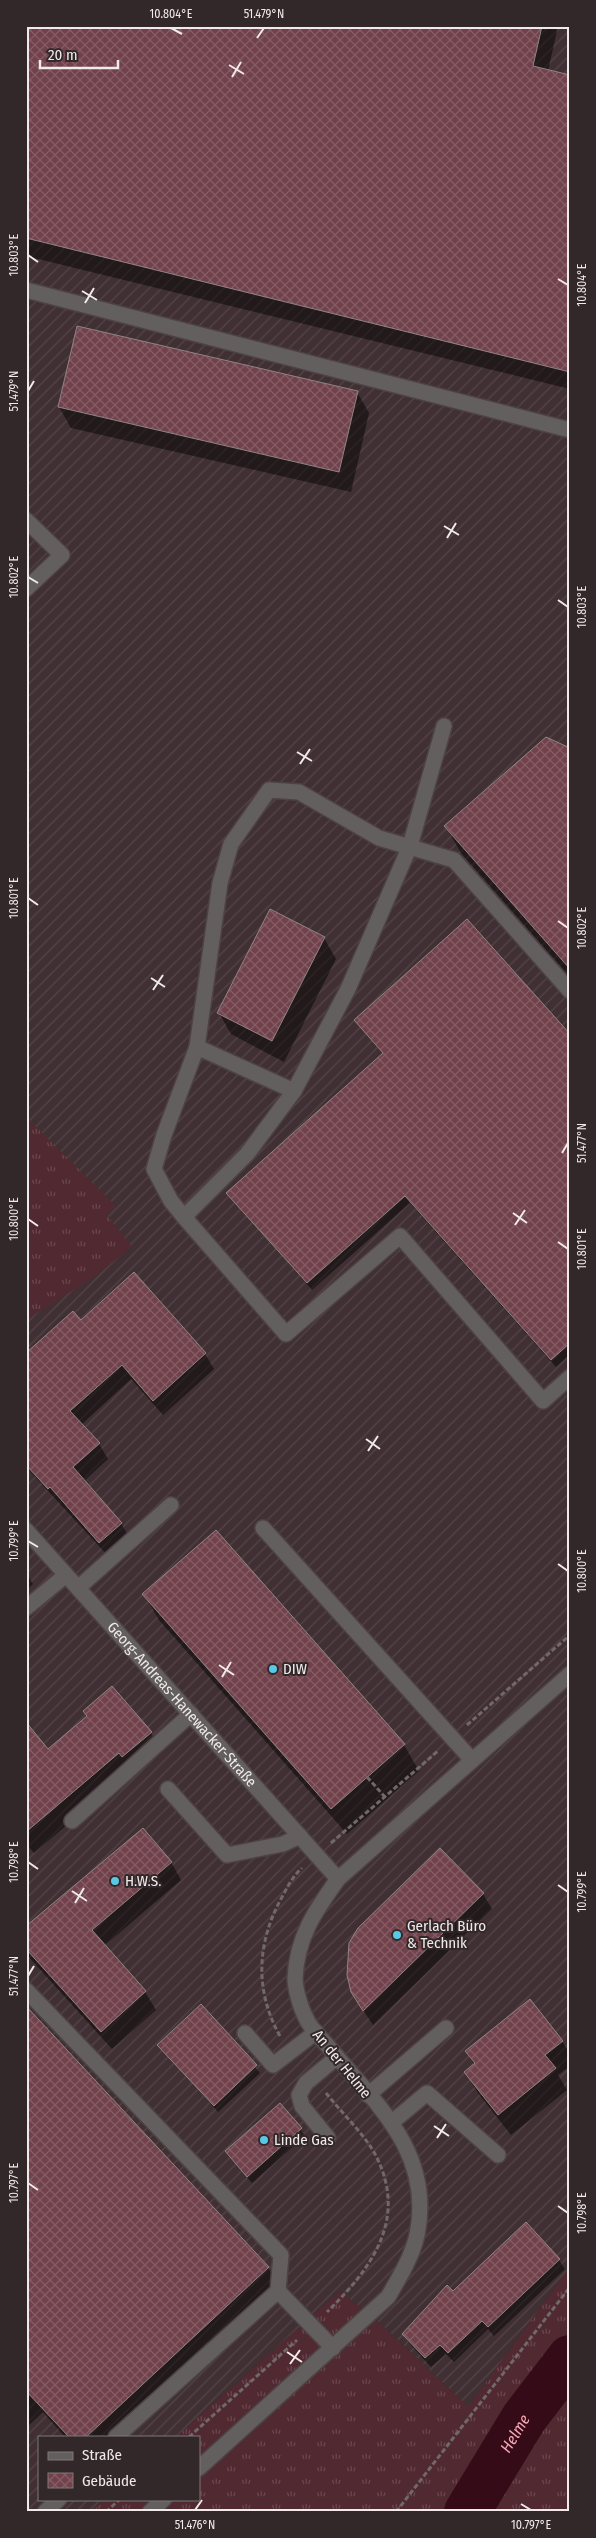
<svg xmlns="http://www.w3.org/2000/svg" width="596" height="2538" font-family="'Fira Sans Condensed',sans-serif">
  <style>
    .industrial { fill: url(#industrial-furrows) }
    .grass { fill: url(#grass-tufts) }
    .shadow { fill: #0007 }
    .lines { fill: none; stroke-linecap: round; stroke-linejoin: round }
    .river { stroke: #350b17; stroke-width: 46 }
    .building { fill: url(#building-cross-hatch); stroke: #8f8485 }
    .minor-casing { stroke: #4d4345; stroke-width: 18 }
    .path { stroke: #71686a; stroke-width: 3; stroke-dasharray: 5 2.5; stroke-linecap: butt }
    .minor { stroke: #645f5f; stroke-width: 15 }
    .ticks { fill: none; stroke: #f1eaeb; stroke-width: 2 }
    .poi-dot { fill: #59c8e5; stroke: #32282a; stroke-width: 2 }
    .labels { text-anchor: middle; stroke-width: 4; stroke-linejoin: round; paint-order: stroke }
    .poi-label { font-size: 15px; fill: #f1eaeb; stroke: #32282a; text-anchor: start }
    .street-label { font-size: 15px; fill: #f1eaeb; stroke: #32282a }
    .water-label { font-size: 16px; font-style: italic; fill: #f8a7b6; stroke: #32282a }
    .neatline { fill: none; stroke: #f1eaeb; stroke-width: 2 }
    .ticks-label { font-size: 12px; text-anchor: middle; fill: #f1eaeb }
  </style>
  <defs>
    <pattern id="industrial-furrows" width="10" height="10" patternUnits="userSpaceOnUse" patternTransform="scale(1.25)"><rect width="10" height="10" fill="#403033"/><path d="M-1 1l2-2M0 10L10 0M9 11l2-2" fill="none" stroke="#534447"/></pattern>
    <pattern id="grass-tufts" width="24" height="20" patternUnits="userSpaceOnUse" patternTransform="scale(1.25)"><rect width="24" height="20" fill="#502931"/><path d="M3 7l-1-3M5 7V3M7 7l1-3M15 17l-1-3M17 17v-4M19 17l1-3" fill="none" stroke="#6a484f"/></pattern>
    <pattern id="building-cross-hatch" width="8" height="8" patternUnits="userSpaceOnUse" patternTransform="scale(1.25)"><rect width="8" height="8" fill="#71424b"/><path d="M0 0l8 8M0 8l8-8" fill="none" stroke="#865d65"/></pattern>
  </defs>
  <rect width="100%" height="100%" fill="#32282a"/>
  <polygon class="industrial" points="26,26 570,26 570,2267 468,2407 383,2326 340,2291 176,2437 39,2437 39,2499 105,2499 91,2512 26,2512"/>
  <g class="grass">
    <polygon points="26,1117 116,1206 106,1214 132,1247 94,1277 26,1320"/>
    <polygon points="570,2267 570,2512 91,2512 105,2499 199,2499 199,2437 176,2437 340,2291 383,2326 468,2407"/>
  </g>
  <g class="shadow">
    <polygon points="26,26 558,26 548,71 570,77 570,389 26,256"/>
    <polygon points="357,392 369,413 351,492 71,428 59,407"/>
    <polygon points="570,749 570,977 461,853 446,827"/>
    <polygon points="324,938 336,959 284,1062 231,1034 219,1013"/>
    <polygon points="356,1020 570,1036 570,1354 556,1367 410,1203 312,1290 228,1193 383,1054"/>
    <polygon points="134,1274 205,1354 214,1369 163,1415 131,1379 81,1425 99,1444 108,1459 84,1481 121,1523 130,1539 109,1557 26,1467 26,1355 81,1321"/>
    <polygon points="26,1573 33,1584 26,1590"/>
    <polygon points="144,1594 404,1745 419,1771 347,1834 159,1620"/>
    <polygon points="112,1688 151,1733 162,1752 134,1775 130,1771 34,1853 26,1844 26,1729 48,1750 88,1718"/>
    <polygon points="440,1850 483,1894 492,1909 373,2025 361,2007"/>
    <polygon points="171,1862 181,1880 104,1946 145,1992 156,2010 112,2049 27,1955 26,1929"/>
    <polygon points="201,2006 260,2073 218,2112 159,2045"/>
    <polygon points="26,2007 268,2267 276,2282 110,2437 65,2437 43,2412 26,2428"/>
    <polygon points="562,2041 570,2054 570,2066 558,2075 567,2090 511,2135 478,2093 465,2072 475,2065 467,2052"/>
    <polygon points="280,2105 305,2136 252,2183 226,2152"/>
    <polygon points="526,2224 559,2260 565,2269 494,2336 488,2329 454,2362 446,2354 431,2367 409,2343 403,2334 453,2293"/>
  </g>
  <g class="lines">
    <path class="river" id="s1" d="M467,2512L524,2418L570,2358"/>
  </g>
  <g class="building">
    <polygon points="26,26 542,26 533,66 570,75 570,372 26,238"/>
    <polygon points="77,326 358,391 339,472 58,407"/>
    <polygon points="546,737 570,748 570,969 444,826"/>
    <polygon points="270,909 325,937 272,1041 217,1013"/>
    <polygon points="467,919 570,1034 570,1343 551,1360 405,1196 307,1283 226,1193 383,1053 354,1020"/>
    <polygon points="134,1272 206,1353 153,1401 122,1365 70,1411 100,1443 73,1467 122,1523 99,1543 50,1487 48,1489 26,1465 26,1353 73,1311 81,1320"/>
    <polygon points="216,1530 405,1744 331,1809 142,1594"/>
    <polygon points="112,1686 152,1732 122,1757 119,1753 26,1832 26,1722 48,1749 87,1716 83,1711"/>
    <polygon points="143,1828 172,1862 92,1930 146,1991 101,2032 26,1949 26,1926"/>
    <polygon points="440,1848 484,1893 363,2011 351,1992 347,1975 349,1943 358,1928"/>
    <polygon points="530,1999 563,2041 545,2055 556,2068 498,2115 464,2072 475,2063 465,2051"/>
    <polygon points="201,2004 257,2065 214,2106 157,2045"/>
    <polygon points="26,2006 269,2267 86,2437 69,2437 26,2391"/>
    <polygon points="280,2103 302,2128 247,2177 225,2151"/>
    <polygon points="526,2222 560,2259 488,2327 482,2321 448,2353 440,2345 425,2358 402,2334 447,2285 453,2291"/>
  </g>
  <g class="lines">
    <defs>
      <g id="minor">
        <polyline points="26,290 570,430"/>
        <polyline points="26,520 62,555 26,589"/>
        <polyline points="444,726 410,846 348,989 294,1091 247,1154 184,1217 286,1334 400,1236 543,1401 570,1377"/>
        <polyline points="197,1047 294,1091"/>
        <polyline points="184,1217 171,1201 154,1169 164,1135 197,1047 220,883 231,844 269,790 299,792 379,838 454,860 570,991"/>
        <polyline points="263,1528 472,1760"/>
        <path id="s2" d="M26,1530L338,1879"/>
        <polyline points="78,1588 171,1505"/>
        <polyline points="26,1608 66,1575"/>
        <polyline points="168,1789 227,1855 283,1844 300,1836"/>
        <polyline points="72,1821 191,1714"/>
        <polyline points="26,1990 281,2255 278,2291 116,2437"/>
        <polyline points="245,2033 273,2065 316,2032"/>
        <polyline points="368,2095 446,2028"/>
        <polyline points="391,2123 427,2093 498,2155"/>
        <polyline points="328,2138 302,2106 299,2095 306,2083 337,2057"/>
        <polyline points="278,2291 333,2348"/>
        <path d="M199,2468L388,2297C399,2278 412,2257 417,2235C434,2152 375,2103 327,2045C320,2037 310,2028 306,2018C301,2009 295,1989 295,1978C297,1937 315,1911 338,1879L570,1674"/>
        <polyline points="45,2512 59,2499"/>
        <polyline points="150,2512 164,2499"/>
      </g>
    </defs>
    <use href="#minor" class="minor-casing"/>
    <g class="path">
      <polyline points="467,1725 570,1635"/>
      <polyline points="367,1777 385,1797"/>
      <polyline points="331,1843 438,1751"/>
      <path d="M280,2036C254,1990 257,1942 282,1897C288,1886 293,1876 302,1868"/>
      <path d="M326,2093C340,2111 367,2137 376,2156C408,2219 372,2268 327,2312"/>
      <polyline points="189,2437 297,2340"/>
      <polyline points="106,2512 120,2499"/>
      <polyline points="396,2512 570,2287"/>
    </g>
    <use href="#minor" class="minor"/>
  </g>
  <path class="ticks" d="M171,28L182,34M257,38L264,28M229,65L244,74M232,77L241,62M28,255L38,262M558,279L568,285M82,291L97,300M85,303L94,288M28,391L34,381M444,526L459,535M447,538L456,523M28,577L38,583M558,600L568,607M297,752L312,761M300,764L310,749M28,898L38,905M558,921L568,928M151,978L165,987M153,990L163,975M562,1153L568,1143M513,1213L527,1223M28,1219L38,1226M515,1225L525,1210M558,1242L568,1249M366,1439L380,1449M368,1451L378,1436M28,1541L38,1547M558,1564L568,1571M219,1665L234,1675M222,1677L231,1662M28,1862L38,1869M558,1885L568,1892M72,1891L87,1901M75,1903L84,1888M28,1976L34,1966M434,2126L449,2136M437,2138L446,2124M28,2183L38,2190M558,2206L568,2213M287,2352L302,2362M290,2364L300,2350M521,2504L531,2510M195,2510L202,2500"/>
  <g class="poi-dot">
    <circle cx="273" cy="1669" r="5"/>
    <circle cx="115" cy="1881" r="5"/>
    <circle cx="397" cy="1935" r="5"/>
    <circle cx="264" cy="2140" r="5"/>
  </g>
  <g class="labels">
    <g class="poi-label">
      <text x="283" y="1674">DIW</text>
      <text x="125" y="1886">H.W.S.</text>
      <text x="407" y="1931">Gerlach Büro<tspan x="407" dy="17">&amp; Technik</tspan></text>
      <text x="274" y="2145">Linde Gas</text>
    </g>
    <g class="street-label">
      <text dy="5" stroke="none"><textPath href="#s2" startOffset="234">Georg-Andreas-Hanewacker-Straße</textPath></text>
      <text transform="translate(342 2064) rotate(51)" y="5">An der Helme</text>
    </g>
    <g class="water-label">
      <text dy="6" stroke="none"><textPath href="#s1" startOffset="92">Helme</textPath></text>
    </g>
  </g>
  <rect width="596" height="2538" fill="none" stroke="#32282a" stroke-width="55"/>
  <rect x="38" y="2436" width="162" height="65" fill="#32282a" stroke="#7e7677"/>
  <rect x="48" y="2452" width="25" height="8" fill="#645f5f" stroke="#7e7677"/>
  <text x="82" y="2460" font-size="15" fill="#f1eaeb">Straße</text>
  <rect x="48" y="2473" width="25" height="15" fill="url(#building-cross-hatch)" stroke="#7e7677"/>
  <text x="82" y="2486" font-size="15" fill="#f1eaeb">Gebäude</text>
  <path d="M40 60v8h78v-8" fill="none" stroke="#f1eaeb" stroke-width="2.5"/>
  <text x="48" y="60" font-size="15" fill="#f1eaeb" stroke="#32282a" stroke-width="4" paint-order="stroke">20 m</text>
  <rect x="28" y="28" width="540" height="2482" class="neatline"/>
  <g class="ticks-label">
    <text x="171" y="18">10.804°E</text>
    <text x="264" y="18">51.479°N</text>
    <text transform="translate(14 255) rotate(-90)" y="4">10.803°E</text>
    <text transform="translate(582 285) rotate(-90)" y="4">10.804°E</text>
    <text transform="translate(14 391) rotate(-90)" y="4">51.479°N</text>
    <text transform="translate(14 577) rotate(-90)" y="4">10.802°E</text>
    <text transform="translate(582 607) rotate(-90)" y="4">10.803°E</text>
    <text transform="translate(14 898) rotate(-90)" y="4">10.801°E</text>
    <text transform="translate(582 928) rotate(-90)" y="4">10.802°E</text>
    <text transform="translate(582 1143) rotate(-90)" y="4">51.477°N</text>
    <text transform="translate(14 1219) rotate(-90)" y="4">10.800°E</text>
    <text transform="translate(582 1249) rotate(-90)" y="4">10.801°E</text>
    <text transform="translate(14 1541) rotate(-90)" y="4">10.799°E</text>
    <text transform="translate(582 1571) rotate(-90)" y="4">10.800°E</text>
    <text transform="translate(14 1862) rotate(-90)" y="4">10.798°E</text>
    <text transform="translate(582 1892) rotate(-90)" y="4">10.799°E</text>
    <text transform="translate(14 1976) rotate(-90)" y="4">51.477°N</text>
    <text transform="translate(14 2183) rotate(-90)" y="4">10.797°E</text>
    <text transform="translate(582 2213) rotate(-90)" y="4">10.798°E</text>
    <text x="195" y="2529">51.476°N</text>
    <text x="531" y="2529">10.797°E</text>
  </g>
</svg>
